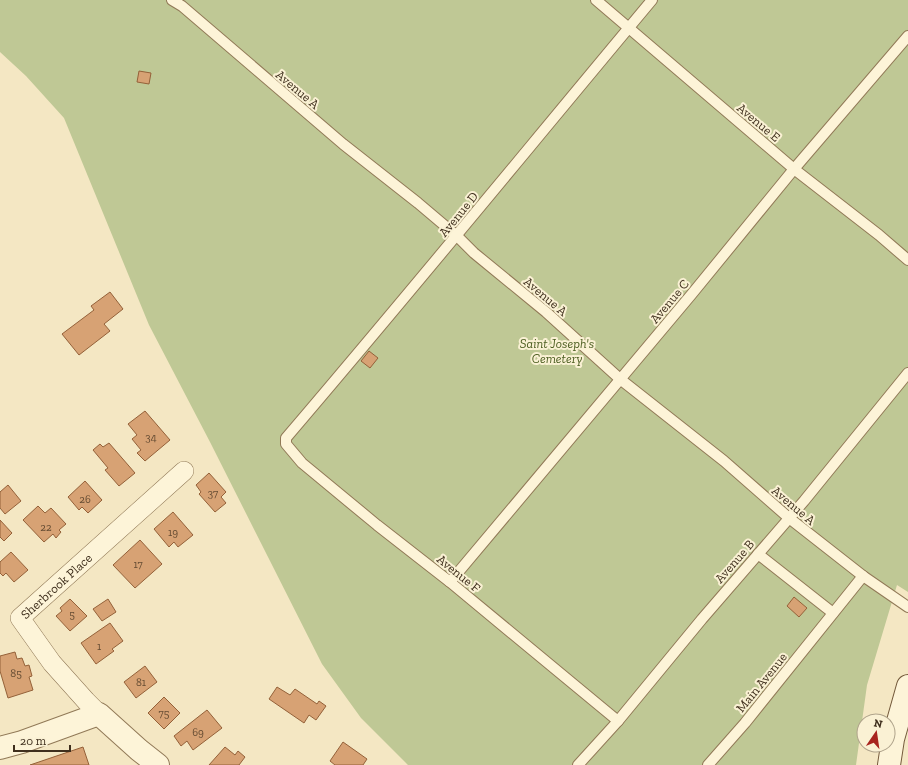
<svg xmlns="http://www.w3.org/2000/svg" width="908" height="765" font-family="'Zilla Slab',serif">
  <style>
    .cemetery { fill: #bfc895 }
    .building { fill: #d7a274; stroke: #946139 }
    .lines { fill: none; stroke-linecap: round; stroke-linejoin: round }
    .service-casing { stroke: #917957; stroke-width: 12 }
    .minor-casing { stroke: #917957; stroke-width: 20 }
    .tertiary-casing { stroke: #917957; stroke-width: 24 }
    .secondary-casing { stroke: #73593a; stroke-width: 24 }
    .service { stroke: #fdf4d8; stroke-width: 10 }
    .minor { stroke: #fdf4d8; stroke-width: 19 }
    .tertiary { stroke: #fdf4d8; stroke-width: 22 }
    .secondary { stroke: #fdf4d8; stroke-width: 22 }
    .labels { text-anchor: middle; stroke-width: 4; stroke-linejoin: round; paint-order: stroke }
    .number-label { font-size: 11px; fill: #654c33 }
    .street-label { font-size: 13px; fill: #3f2f1d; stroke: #faf1d4 }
    .park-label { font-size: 13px; font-style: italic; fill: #4c5e21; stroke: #faf1d4 }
  </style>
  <rect width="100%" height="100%" fill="#f4e7c3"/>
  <polygon class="cemetery" points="0,0 908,0 908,592 897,585 867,685 856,765 408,765 361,718 322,664 210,442 149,325 64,118 26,76 0,52"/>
  <g class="building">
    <polygon points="139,71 151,73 149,84 137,82"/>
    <polygon points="110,292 123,309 104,324 110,331 79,355 62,334 94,310 91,306"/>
    <polygon points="369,351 378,358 370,368 361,361"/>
    <polygon points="145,411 170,440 145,461 137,453 141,450 132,439 137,435 128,424"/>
    <polygon points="109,443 135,473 119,486 105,470 108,468 93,450 100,444 103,447"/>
    <polygon points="209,473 226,492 221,497 226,503 215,512 199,494 201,492 196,485"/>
    <polygon points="85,481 102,500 88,513 82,507 79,510 68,497"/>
    <polygon points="8,485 21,501 5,514 0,508 0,492"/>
    <polygon points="38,506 45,513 51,508 66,524 59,530 61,532 56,538 53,534 44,542 23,520"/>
    <polygon points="173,512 193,535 178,547 174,542 169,547 154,529"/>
    <polygon points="0,520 12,533 4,541 0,537"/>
    <polygon points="140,540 162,564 135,588 113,565"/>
    <polygon points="11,552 28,570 14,582 6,573 3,576 0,573 0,562"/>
    <polygon points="794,597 807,608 799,617 787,606"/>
    <polygon points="70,599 87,616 70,631 56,616 62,611 60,608"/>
    <polygon points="108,599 116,612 102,621 93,609"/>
    <polygon points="110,623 123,641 112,649 114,651 96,664 81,643"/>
    <polygon points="15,652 17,659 22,658 25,666 29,665 32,676 29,677 33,690 8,698 0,671 0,656"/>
    <polygon points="145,666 157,682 136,698 124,682"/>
    <polygon points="277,687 290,695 295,689 317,704 319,701 326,706 316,720 309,715 304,723 269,699"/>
    <polygon points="164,697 180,713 164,729 148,713"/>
    <polygon points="207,710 222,728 193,750 187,741 181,746 174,736"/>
    <polygon points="343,742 367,759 363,765 335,765 330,761"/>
    <polygon points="83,747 89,765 30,765"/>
    <polygon points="225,747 235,755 238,751 245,757 239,765 209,765"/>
  </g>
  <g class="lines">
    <defs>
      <g id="service">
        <polyline points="172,0 182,6 343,144 418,203 457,236 474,253 546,312 620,379 724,461 789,518 863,576 908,607"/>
        <polyline points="596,0 794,169 879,235 908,260"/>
        <polyline points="758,554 833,613"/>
        <polyline points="450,582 691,295 794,169 908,36"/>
        <path d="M618,721L450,582L377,525L302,463L286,444V438C410,293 530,146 652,0"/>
        <polyline points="578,765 618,721 702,619 804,501 908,373"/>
        <polyline points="708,765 745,723 863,576"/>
      </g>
      <g id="minor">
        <path id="s1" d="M99,714L86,701L52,663L20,618L184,471"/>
      </g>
      <polyline id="tertiary" points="0,748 22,742 99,714 139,750 158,765"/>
      <polyline id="secondary" points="889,765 893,739 908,686"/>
    </defs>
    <use href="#service" class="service-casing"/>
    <use href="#minor" class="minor-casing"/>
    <use href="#tertiary" class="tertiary-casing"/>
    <use href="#secondary" class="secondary-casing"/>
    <use href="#service" class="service"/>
    <use href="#minor" class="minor"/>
    <use href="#tertiary" class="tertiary"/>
    <use href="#secondary" class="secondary"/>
  </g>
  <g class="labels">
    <g class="number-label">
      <text x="151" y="441">34</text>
      <text x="213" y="497">37</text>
      <text x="85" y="503">26</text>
      <text x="46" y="531">22</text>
      <text x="173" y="536">19</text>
      <text x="138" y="568">17</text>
      <text x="72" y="618">5</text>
      <text x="99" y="650">1</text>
      <text x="16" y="677">85</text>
      <text x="141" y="686">81</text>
      <text x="164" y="717">75</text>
      <text x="198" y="736">69</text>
    </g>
    <g class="street-label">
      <text transform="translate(298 89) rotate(40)" y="5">Avenue A</text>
      <text transform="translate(759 122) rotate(40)" y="5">Avenue E</text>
      <text transform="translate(458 214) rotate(-51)" y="5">Avenue D</text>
      <text transform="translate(546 296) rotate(40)" y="5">Avenue A</text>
      <text transform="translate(669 301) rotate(-50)" y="5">Avenue C</text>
      <text transform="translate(794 505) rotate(40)" y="5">Avenue A</text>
      <text transform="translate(734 561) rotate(-49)" y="5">Avenue B</text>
      <text transform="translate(459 573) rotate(39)" y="5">Avenue F</text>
      <text dy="5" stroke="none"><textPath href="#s1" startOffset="173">Sherbrook Place</textPath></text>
      <text transform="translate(761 682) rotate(-51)" y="5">Main Avenue</text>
    </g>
    <g class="park-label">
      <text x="557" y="348">Saint Joseph's<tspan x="557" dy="15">Cemetery</tspan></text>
    </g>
  </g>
  <g transform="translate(876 733) rotate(13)"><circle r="19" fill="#faf1d4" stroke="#afa38b"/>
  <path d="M0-3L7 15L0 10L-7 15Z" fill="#a8241e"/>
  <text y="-6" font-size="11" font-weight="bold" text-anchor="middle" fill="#3f2f1d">N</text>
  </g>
  <path d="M14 745v6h56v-6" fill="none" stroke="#3f2f1d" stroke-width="2"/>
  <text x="20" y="745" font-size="12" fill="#3f2f1d" stroke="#faf1d4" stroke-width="3" paint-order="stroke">20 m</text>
</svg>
